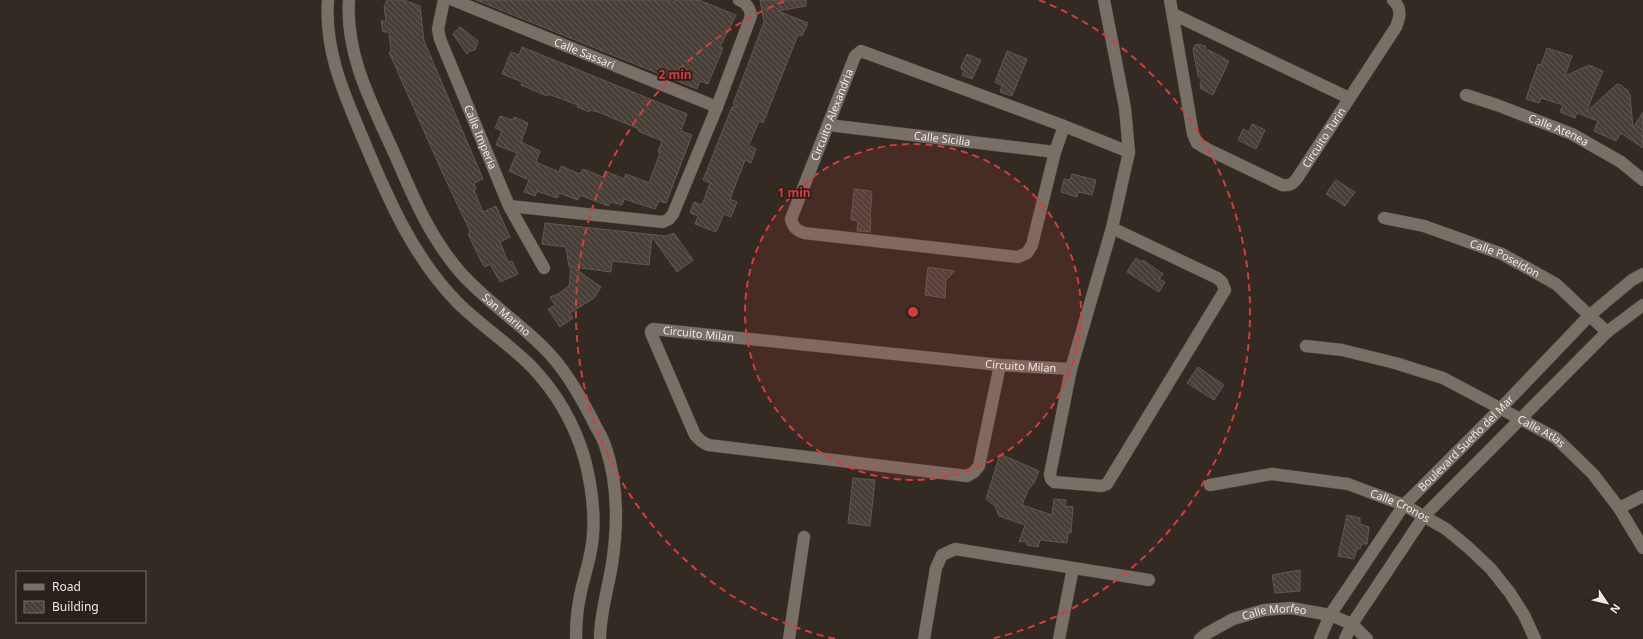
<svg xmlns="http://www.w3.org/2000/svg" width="1643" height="639" font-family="'Noto Sans',sans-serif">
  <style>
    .building { fill: url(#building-back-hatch); stroke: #615850 }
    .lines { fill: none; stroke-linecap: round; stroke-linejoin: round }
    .street-casing { stroke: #4d4640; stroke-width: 13 }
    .street { stroke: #786f66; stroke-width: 12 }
    .ring { fill: none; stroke: #d83b3b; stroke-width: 2; stroke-dasharray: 7 5 }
    .labels { text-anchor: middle; stroke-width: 3.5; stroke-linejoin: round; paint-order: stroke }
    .street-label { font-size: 11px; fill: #ede8e3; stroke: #29211a }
    .centre { fill: #d83b3b; stroke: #29211a; stroke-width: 2 }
    .ring-label { font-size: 12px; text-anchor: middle; font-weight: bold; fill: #d83b3b; stroke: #29211a; stroke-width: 3.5; stroke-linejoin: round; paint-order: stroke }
  </style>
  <defs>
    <pattern id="building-back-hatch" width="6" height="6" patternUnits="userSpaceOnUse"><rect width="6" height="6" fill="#484038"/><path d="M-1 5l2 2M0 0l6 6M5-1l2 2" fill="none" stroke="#635c55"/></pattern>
  </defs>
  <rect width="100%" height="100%" fill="#332b23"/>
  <g class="building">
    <polygon points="387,0 404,0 420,6 424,41 483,179 474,183 476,189 474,190 483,212 496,206 510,237 500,242 508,262 512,261 518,274 500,282 490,264 485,267 483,265 468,234 470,233 470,231 443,174 389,52 391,51 389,32 383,32 381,21 386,21 384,7"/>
    <polygon points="476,0 669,0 673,2 674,0 699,0 736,15 720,47 723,48 708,84 700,81 697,89"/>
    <polygon points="760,0 806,0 806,6 778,11 808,23 802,36 798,35 763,123 759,121 749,145 756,149 751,163 745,160 730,199 737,202 731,217 724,214 716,232 695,224 698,216 690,213 694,202 702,205 710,183 703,180 732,107 738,106 733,104 764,22"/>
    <polygon points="460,27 478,41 475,50 470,51 467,54 453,34"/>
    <polygon points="1199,44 1205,46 1206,50 1209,50 1229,61 1213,95 1201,89 1200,84 1202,79 1198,76 1193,49 1195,45"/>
    <polygon points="522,47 687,114 681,131 692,135 666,203 659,201 655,209 624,199 622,205 611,202 608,206 580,195 578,200 559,193 557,198 537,191 535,196 524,192 529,180 509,171 517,153 496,145 502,131 495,128 500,116 513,120 514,117 528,123 521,142 540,151 536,162 559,172 561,166 580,174 583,169 603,177 605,171 624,179 626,174 649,183 660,153 658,152 662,141 638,131 639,129 598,112 590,110 589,112 577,107 578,105 548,94 547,96 521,85 522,82 502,74 511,52 519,55"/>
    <polygon points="1547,48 1572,56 1565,76 1589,65 1603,71 1586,112 1617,84 1621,85 1628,91 1630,95 1633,128 1643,112 1643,148 1621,133 1616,141 1594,131 1598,121 1577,113 1575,118 1560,112 1563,105 1541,98 1539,103 1526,99 1538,64 1541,65"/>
    <polygon points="1007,51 1027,59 1012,96 1000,92 1002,86 995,82"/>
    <polygon points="967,54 981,60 972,79 962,75 964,70 961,69 962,64"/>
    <polygon points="1252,124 1265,130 1256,149 1238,140 1243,129 1249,132"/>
    <polygon points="1072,174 1096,180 1092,195 1078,192 1077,197 1061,192 1064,179 1070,180"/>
    <polygon points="1336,180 1355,192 1345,206 1326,194"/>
    <polygon points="854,189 871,191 871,195 872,195 870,218 871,219 870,232 857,231 858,221 851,220"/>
    <polygon points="545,223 666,236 674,233 693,260 677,272 652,237 649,265 612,261 611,272 573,267 601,287 594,298 570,313 573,318 560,327 548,309 555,305 550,297 558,294 569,286 571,267 569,267 566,247 542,244"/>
    <polygon points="1136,258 1142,262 1143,260 1163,274 1159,279 1165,282 1159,292 1127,272"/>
    <polygon points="928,267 955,271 946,280 945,298 925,295"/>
    <polygon points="1198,367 1224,385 1214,400 1187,383"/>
    <polygon points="1000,454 1039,471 1034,483 1028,490 1022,505 1052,515 1054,499 1066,500 1065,506 1073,507 1071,533 1068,532 1067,543 1040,540 1038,547 1027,545 1025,541 1019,542 1025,525 999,516 995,506 986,499"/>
    <polygon points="853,478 875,480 870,526 848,523"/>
    <polygon points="1347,515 1360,518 1360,524 1369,527 1367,544 1361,544 1361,548 1357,549 1354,559 1338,556"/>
    <polygon points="1300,570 1300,591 1275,593 1272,575"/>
  </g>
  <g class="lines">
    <defs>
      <g id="street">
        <path d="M328,0C324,53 346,98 366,146C389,201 414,258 457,302C480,325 508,343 531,366C556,392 575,425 585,460C591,484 595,510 593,535C592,556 584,575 580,596C577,610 576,624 576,639"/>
        <path id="s1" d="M349,0C345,55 373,106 395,155C413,197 430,237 460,272C484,299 515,320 541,345C563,366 578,392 592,419C596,428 602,436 605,445C618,482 618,525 612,564C608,590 600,613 600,639"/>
        <path id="s2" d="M444,0L438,29L440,39L509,206L544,268"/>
        <path id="s3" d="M453,0L717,107"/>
        <polyline points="1104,0 1125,108 1129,152 1112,228 1071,369 1050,474 1051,479 1054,482 1102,486 1107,484 1225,290 1222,282 1217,278 1112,228"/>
        <path id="s4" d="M1170,0L1193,134L1197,143L1207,149L1282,185C1290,186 1293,184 1298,177L1396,27C1400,17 1402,8 1393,0"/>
        <polyline points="1173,14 1349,98"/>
        <path id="s5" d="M1466,95L1497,105L1572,134L1621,162L1643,180"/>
        <path id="s6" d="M828,125L1055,152"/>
        <path id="s7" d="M1064,126L1055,152L1032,245L1027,253L1018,257L804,233C796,230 793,227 791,219L855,56L861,51L1064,126L1129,152"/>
        <path d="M509,206L663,222L669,219L673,214L717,107L751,16C750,8 747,3 739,0"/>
        <path id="s8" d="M1384,218L1424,226L1502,254L1556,284L1607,332"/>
        <path id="s9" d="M1306,346L1342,350L1395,363L1443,378L1556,438L1593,474L1619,508L1643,548"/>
        <path id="s10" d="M1000,365L979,466L974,472L967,476L708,445L701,441L695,435L651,333V331L653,329L1000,365L1071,369"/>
        <path id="s11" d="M1210,485L1272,474L1348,484L1404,505L1446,529L1469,548L1491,569L1510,593L1524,615L1535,639"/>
        <polyline points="1619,508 1643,496"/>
        <polyline points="789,639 804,537"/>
        <polyline points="924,639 936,568 942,555 955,549 1149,580"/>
        <polyline points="1059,639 1073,568"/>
        <path id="s12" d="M1200,639L1206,634L1233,619L1264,610L1291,608L1330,615L1352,624L1367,639"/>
        <path id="s13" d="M1320,639L1330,615L1404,505L1501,408L1590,315L1632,280L1643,274"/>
        <polyline points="1345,639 1352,624 1424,516 1607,332 1643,305"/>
      </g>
    </defs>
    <use href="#street" class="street-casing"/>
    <use href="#street" class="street"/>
  </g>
  <circle cx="913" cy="312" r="168" fill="#d83b3b" fill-opacity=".12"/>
  <g class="ring">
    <circle cx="913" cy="312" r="168"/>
    <path d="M835 639A336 336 0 0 1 787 0M1039 0A336 336 0 0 1 991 639"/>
  </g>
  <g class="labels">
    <g class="street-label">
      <text dy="4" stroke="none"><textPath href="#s3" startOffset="142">Calle Sassari</textPath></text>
      <text dy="4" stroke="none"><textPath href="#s7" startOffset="490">Circuito Alexandria</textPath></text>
      <text dy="4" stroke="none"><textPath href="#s5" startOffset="99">Calle Atenea</textPath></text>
      <text dy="4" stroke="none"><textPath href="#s2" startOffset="146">Calle Imperia</textPath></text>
      <text dy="4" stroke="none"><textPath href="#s6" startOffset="115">Calle Sicilia</textPath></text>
      <text dy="4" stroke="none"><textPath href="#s4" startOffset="307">Circuito Turin</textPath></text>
      <text dy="4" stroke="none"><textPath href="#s8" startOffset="128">Calle Poseidon</textPath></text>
      <text dy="4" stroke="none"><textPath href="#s1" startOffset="361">San Marino</textPath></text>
      <text dy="4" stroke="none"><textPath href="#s10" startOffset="558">Circuito Milan</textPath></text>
      <text dy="4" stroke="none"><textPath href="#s10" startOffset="882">Circuito Milan</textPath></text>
      <text dy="4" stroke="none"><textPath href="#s9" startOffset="253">Calle Atlas</textPath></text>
      <text dy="4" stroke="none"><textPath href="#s13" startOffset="246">Boulevard Sueño del Mar</textPath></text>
      <text dy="4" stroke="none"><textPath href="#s11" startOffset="196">Calle Cronos</textPath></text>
      <text dy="4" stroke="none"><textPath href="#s12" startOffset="81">Calle Morfeo</textPath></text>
    </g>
  </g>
  <circle cx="913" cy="312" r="6" class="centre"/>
  <g class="ring-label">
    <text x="675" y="79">2 min</text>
    <text x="794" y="197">1 min</text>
  </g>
  <rect x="16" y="571" width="130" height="52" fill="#29211a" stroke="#77716a"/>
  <rect x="24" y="584" width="20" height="6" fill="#786f66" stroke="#77716a"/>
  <text x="52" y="591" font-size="12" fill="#ede8e3">Road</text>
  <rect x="24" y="601" width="20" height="12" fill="url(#building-back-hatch)" stroke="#77716a"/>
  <text x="52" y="611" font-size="12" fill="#ede8e3">Building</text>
  <g transform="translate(1607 603) rotate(125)" stroke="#29211a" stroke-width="3" paint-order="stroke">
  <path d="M0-3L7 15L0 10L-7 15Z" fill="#ede8e3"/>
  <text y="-6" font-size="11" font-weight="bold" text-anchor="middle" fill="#ede8e3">N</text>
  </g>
</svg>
